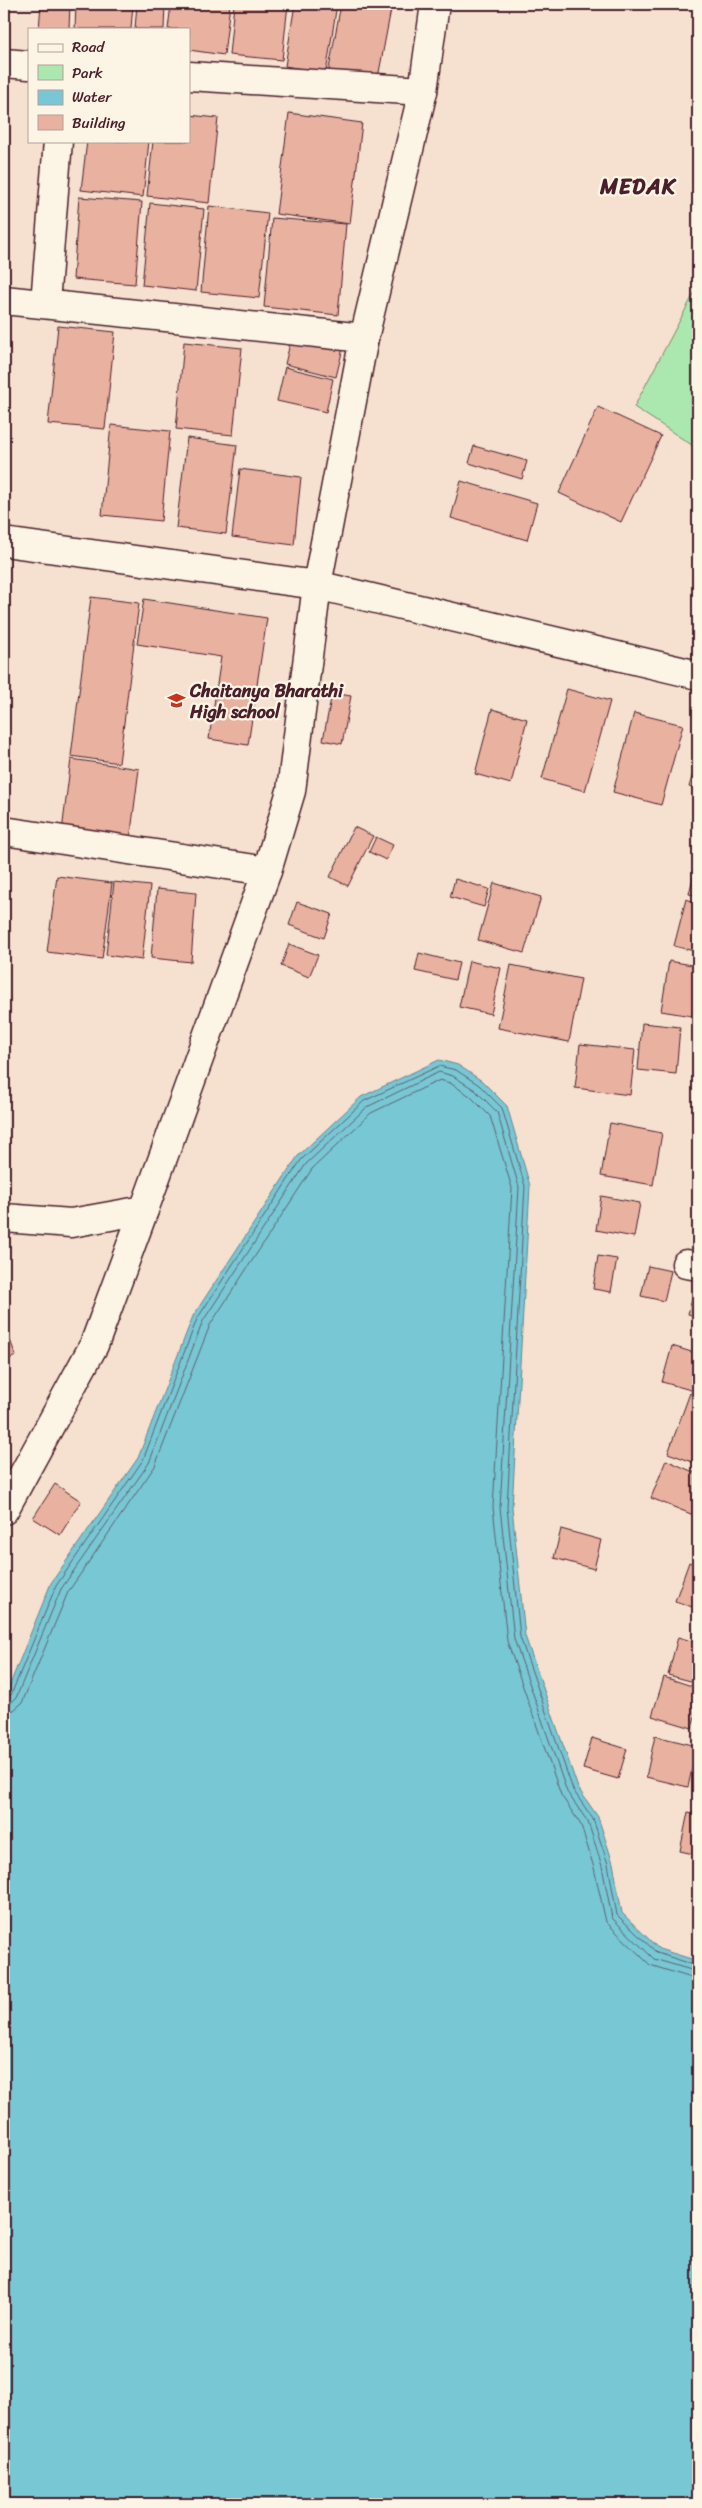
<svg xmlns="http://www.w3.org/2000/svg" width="702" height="2508" font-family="Sriracha,sans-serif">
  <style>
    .green { fill: #abe8af; stroke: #7a846d }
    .water { fill: #78c7d4; stroke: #668490 }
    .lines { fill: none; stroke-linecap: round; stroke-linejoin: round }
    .shore { stroke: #5c626f; stroke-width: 1 }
    .building { fill: #e9b1a0; stroke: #4a1f2b }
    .minor-casing { stroke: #4a1f2b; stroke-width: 31 }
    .minor { stroke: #fcf5e5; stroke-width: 28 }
    .labels { text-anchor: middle; stroke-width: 4.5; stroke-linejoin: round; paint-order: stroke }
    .poi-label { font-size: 18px; font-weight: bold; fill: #4a1f2b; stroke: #fcf5e5; text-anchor: start }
    .district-label { font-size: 22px; font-weight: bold; letter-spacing: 1px; fill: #4a1f2b; stroke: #fcf5e5 }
  </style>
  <rect width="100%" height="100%" fill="#f6e1d0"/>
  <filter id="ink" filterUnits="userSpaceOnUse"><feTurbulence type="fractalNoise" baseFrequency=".02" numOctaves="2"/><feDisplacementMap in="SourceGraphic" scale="10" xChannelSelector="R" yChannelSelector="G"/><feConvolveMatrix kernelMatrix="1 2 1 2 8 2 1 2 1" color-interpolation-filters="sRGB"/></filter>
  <g filter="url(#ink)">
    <polygon class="green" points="698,286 698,449 634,407"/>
    <polygon class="water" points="439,1060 458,1065 482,1081 507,1106 530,1186 512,1507 525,1636 578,1788 598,1817 613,1863 622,1913 659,1949 698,1961 698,2504 4,2504 4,1699 51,1583 138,1458 193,1316 298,1156 361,1097"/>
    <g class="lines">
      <g class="shore">
        <polyline points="4,1698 11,1695 56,1586 143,1460 197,1319 301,1160 364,1101 439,1066 456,1070 479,1085 502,1108 525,1186 507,1507 520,1637 573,1790 593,1819 608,1864 617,1915 657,1953 698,1966"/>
        <polyline points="4,1705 11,1703 16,1698 61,1589 149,1463 203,1321 306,1164 367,1107 439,1072 453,1076 475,1090 497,1112 519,1187 500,1507 514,1639 567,1792 588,1822 602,1866 612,1918 654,1959 698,1972"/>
        <polyline points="4,1712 14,1710 22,1703 68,1592 155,1466 210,1325 312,1169 371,1113 440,1080 450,1083 470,1096 490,1116 512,1188 493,1507 507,1641 561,1795 581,1825 594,1868 606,1922 650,1965 698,1980"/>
      </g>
    </g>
    <g class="building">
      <polygon points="41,4 70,4 69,29 39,29"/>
      <polygon points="76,4 133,4 131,29 75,29"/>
      <polygon points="137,4 165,4 164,29 135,29"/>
      <polygon points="171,4 230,4 224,55 189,50 189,29 168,29"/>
      <polygon points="234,4 288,4 282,60 229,55"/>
      <polygon points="295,4 337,4 326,73 285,66"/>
      <polygon points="341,4 392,4 377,83 328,74"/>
      <polygon points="289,113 362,123 350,224 276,214"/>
      <polygon points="189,115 218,118 209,203 147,196 153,141 189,141"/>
      <polygon points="87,141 149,141 143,197 81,190"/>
      <polygon points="79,197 142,202 135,284 73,279"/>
      <polygon points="150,203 204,209 196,291 142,285"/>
      <polygon points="209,206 268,213 259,298 201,292"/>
      <polygon points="272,218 346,224 338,315 264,307"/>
      <polygon points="58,326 115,332 105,429 48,424"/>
      <polygon points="293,331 344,344 336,377 285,364"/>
      <polygon points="184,342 242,348 233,435 176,429"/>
      <polygon points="285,367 333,379 326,412 277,401"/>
      <polygon points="598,407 661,436 621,522 559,493"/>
      <polygon points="111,425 170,431 161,521 102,515"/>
      <polygon points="187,438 237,445 226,534 176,528"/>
      <polygon points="474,446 527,461 522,479 469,463"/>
      <polygon points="240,469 301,477 294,545 232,537"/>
      <polygon points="461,481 537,503 527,540 451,518"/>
      <polygon points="91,597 139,603 119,763 71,756"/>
      <polygon points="144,599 267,618 248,745 209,739 221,657 137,644"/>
      <polygon points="567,689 610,701 585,791 542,779"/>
      <polygon points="332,693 351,696 342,744 323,740"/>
      <polygon points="492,709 527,719 511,784 475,774"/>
      <polygon points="634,713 683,725 661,805 613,792"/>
      <polygon points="698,757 698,790 689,787"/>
      <polygon points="71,759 139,769 130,840 62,831"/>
      <polygon points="354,827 373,836 348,886 330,877"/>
      <polygon points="376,837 393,845 386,860 369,852"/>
      <polygon points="696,865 698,865 698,896 689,894"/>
      <polygon points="57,876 112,883 102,959 47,952"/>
      <polygon points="455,879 489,889 484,907 450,897"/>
      <polygon points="114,882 150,886 142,960 106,955"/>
      <polygon points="494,883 541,897 524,953 478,940"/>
      <polygon points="157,889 196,893 191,962 151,958"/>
      <polygon points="686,899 698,903 698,952 674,946"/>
      <polygon points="297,902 332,914 324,938 289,925"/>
      <polygon points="289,944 318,955 309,977 281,966"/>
      <polygon points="419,953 459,963 455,980 415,971"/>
      <polygon points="469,961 501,968 491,1014 459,1007"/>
      <polygon points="669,961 698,966 698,1017 661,1011"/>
      <polygon points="511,965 581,979 569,1042 498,1028"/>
      <polygon points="642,1023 680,1027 676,1074 638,1070"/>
      <polygon points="580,1044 635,1050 630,1095 575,1088"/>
      <polygon points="610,1123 662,1133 653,1185 601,1176"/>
      <polygon points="601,1196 640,1203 634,1237 596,1230"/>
      <polygon points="598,1256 617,1259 611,1292 593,1289"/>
      <polygon points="648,1266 671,1271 664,1301 641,1296"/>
      <polygon points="697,1278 698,1278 698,1317 688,1314"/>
      <polygon points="4,1324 16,1356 4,1361"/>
      <polygon points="672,1346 698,1354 698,1392 662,1382"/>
      <polygon points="690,1393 698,1397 698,1464 668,1453"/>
      <polygon points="666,1460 698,1474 698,1510 696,1516 651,1498"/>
      <polygon points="55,1484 81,1501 60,1535 33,1518"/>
      <polygon points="561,1529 601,1540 594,1569 554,1558"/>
      <polygon points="689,1562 698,1566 698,1609 675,1601"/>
      <polygon points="678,1637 698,1643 698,1683 668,1675"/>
      <polygon points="664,1677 698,1688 698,1707 692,1728 652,1716"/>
      <polygon points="655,1736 697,1746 688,1787 646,1777"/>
      <polygon points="592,1738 627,1749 618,1779 583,1769"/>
      <polygon points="688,1812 698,1814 698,1855 680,1851"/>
    </g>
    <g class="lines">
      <defs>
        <g id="minor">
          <polyline points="4,63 29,65"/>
          <polyline points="189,76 423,91"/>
          <polyline points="4,300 364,338"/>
          <polyline points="45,303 58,141"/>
          <polyline points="4,542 317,585 364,338 423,91 435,4"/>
          <polyline points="4,831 267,871"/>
          <polyline points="4,1218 71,1223 144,1210 267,871 291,791 317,585 698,675"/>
          <polyline points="686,1264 698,1266"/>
          <polyline points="4,1510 94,1345 144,1210"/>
        </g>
      </defs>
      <use href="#minor" class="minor-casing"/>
      <use href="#minor" class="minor"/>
    </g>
  </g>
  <defs>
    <symbol id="school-bare" viewBox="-9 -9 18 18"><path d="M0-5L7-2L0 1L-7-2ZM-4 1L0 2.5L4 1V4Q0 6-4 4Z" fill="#c8321e" stroke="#fcf5e5" stroke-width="2.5" paint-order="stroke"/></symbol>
  </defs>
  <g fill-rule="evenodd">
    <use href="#school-bare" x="164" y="688" width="25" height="25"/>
  </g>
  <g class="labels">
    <g class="poi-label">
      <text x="190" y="697">Chaitanya Bharathi<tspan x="190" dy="21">High school</tspan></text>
    </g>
    <g class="district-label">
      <text x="638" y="194">MEDAK</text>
    </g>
  </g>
  <rect width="702" height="2508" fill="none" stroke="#fcf5e5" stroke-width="20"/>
  <rect x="10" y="10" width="682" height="2488" fill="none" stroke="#4a1f2b" stroke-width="2" filter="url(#ink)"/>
  <rect x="28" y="28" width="162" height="115" fill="#fcf5e5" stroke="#b59f9b"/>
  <rect x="38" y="44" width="25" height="8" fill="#fcf5e5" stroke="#b59f9b"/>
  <text x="72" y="52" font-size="15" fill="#4a1f2b">Road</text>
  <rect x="38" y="65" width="25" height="15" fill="#abe8af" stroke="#b59f9b"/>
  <text x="72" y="78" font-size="15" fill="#4a1f2b">Park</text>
  <rect x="38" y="90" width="25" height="15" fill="#78c7d4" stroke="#b59f9b"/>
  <text x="72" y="102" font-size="15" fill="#4a1f2b">Water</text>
  <rect x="38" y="115" width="25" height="15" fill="#e9b1a0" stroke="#b59f9b"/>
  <text x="72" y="128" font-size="15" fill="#4a1f2b">Building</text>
</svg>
